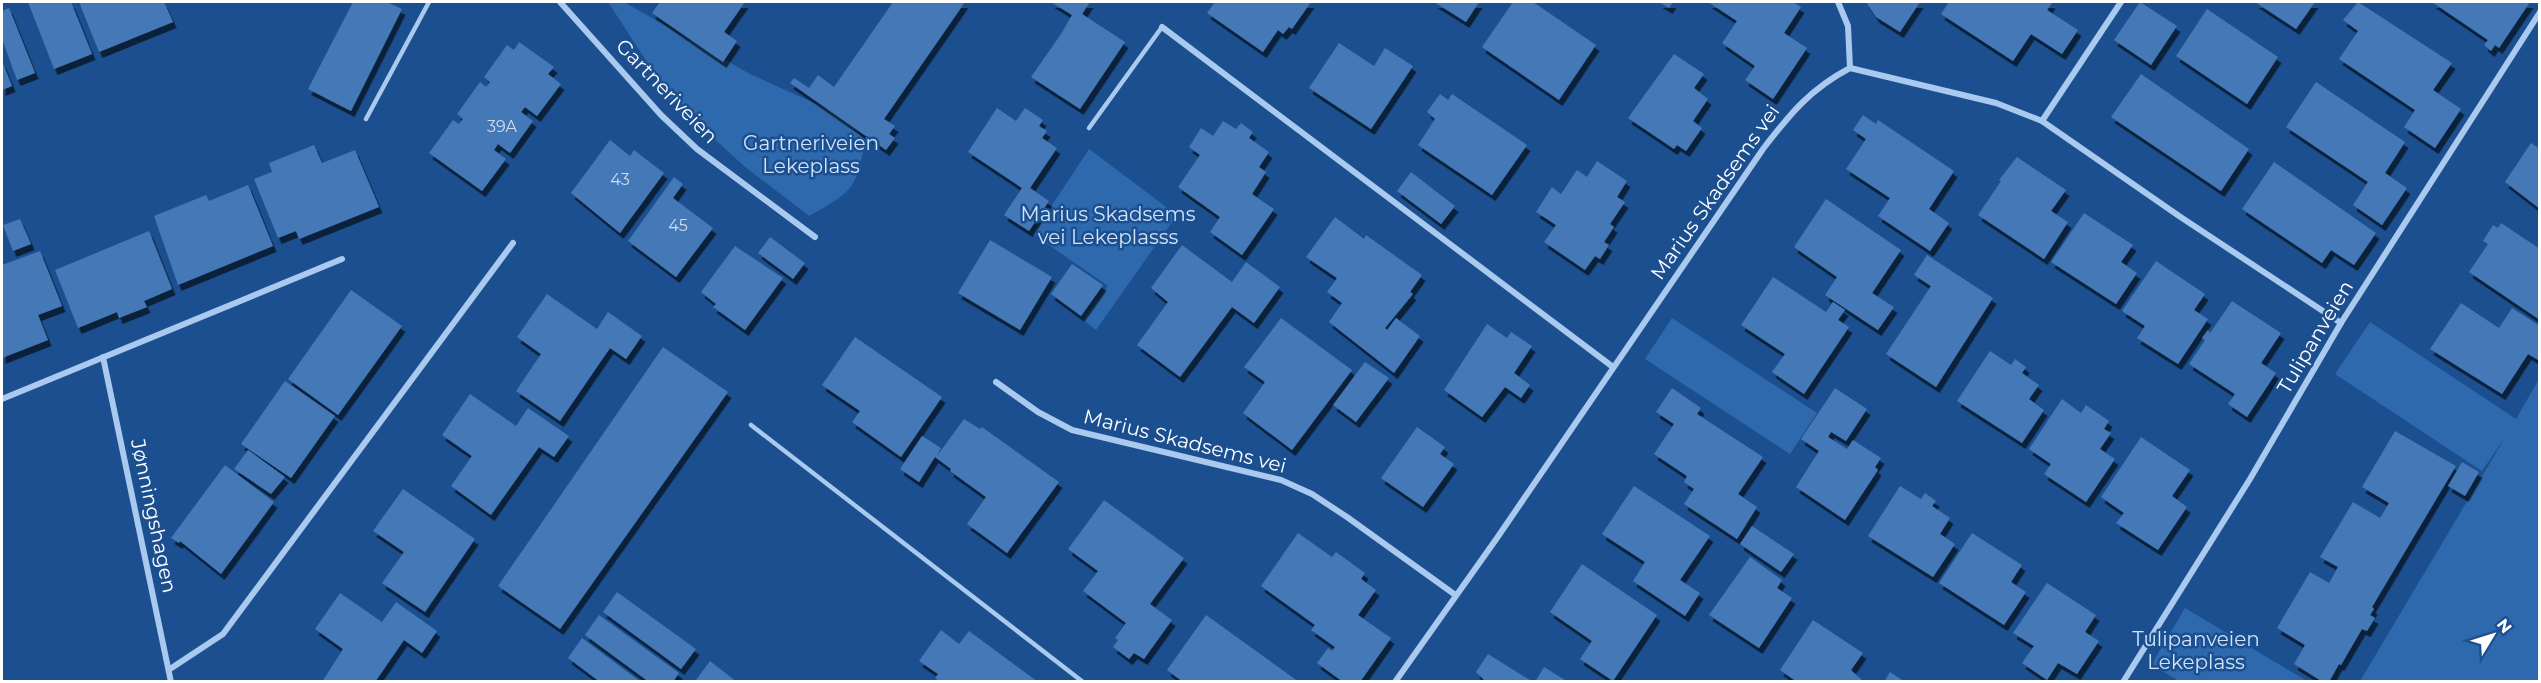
<svg xmlns="http://www.w3.org/2000/svg" width="2541" height="683" font-family="Montserrat,sans-serif">
  <style>
    .green { fill: #2e69ad }
    .building { fill: #4478b7; filter: url(#shadow) }
    .lines { fill: none; stroke-linecap: round; stroke-linejoin: round }
    .lane { stroke: #a9c9ee; stroke-width: 4.5 }
    .street { stroke: #a9c9ee; stroke-width: 6 }
    .labels { text-anchor: middle; stroke-width: 5; stroke-linejoin: round; paint-order: stroke }
    .number-label { font-size: 16px; fill: #d0dded }
    .street-label { font-size: 20px; fill: #fff; stroke: #1b4f8f }
    .park-label { font-size: 20px; fill: #cfe3fa; stroke: #1b4f8f }
  </style>
  <defs>
    <filter id="shadow"><feDropShadow dx="3.5" dy="6" stdDeviation="0" flood-color="#0009"/></filter>
  </defs>
  <rect width="100%" height="100%" fill="#1b4f8f"/>
  <g class="green">
    <path d="M608,2H624L750,74L848,118L865,141C857,189 851,193 809,216L744,166L671,99Z"/>
    <polygon points="1089,149 1177,215 1096,330 1083,320 1108,286 1033,234"/>
    <polygon points="1672,318 1817,413 1790,454 1645,359"/>
    <polygon points="2370,322 2516,419 2539,379 2539,681 2360,681 2506,436 2482,471 2335,374"/>
    <polygon points="2185,608 2307,681 2179,681 2151,665"/>
  </g>
  <g class="building">
    <polygon points="28,2 71,2 92,54 54,69"/>
    <polygon points="79,2 164,2 173,22 99,52"/>
    <polygon points="353,2 387,2 402,9 351,111 308,89"/>
    <polygon points="660,2 745,2 724,32 737,41 723,62 652,13"/>
    <polygon points="893,2 965,2 884,119 895,126 889,134 895,138 886,150 790,83 794,78 809,88 818,75 834,87"/>
    <polygon points="1051,2 1090,2 1082,14 1125,42 1080,109 1031,77 1061,34 1072,15"/>
    <polygon points="1215,2 1311,2 1292,29 1289,27 1283,34 1278,30 1263,52 1207,13"/>
    <polygon points="1434,2 1479,2 1466,22"/>
    <polygon points="1513,2 1533,2 1596,45 1559,100 1482,47"/>
    <polygon points="1659,2 1673,2 1669,8"/>
    <polygon points="1708,2 1793,2 1801,7 1784,33 1807,48 1773,99 1745,80 1755,66 1722,43 1737,21"/>
    <polygon points="1866,2 1920,2 1900,32 1876,17"/>
    <polygon points="1949,2 2050,2 2052,3 2047,10 2078,30 2062,54 2031,34 2013,61 1941,14"/>
    <polygon points="2140,2 2177,26 2151,65 2114,40"/>
    <polygon points="2255,2 2315,2 2296,29"/>
    <polygon points="2358,2 2452,63 2433,90 2461,109 2435,148 2404,127 2415,110 2339,59 2358,31 2343,20"/>
    <polygon points="2432,2 2530,2 2499,48 2495,45 2491,51 2484,45 2488,40"/>
    <polygon points="9,8 35,73 17,80 2,39 2,11"/>
    <polygon points="2207,9 2278,57 2247,104 2176,56"/>
    <polygon points="519,42 554,67 548,74 561,84 537,116 525,107 521,112 533,121 510,153 498,144 494,150 506,159 482,191 429,153 453,120 459,124 463,119 457,114 480,82 486,87 490,82 484,77 507,45 514,50"/>
    <polygon points="1339,43 1374,66 1385,48 1413,66 1371,129 1309,88"/>
    <polygon points="1674,54 1704,74 1694,88 1708,99 1693,121 1702,128 1686,151 1677,145 1674,149 1628,118"/>
    <polygon points="2,61 12,86 2,90"/>
    <polygon points="2141,74 2249,149 2221,191 2111,117"/>
    <polygon points="2316,82 2405,142 2385,173 2407,188 2382,225 2353,205 2368,182 2286,127"/>
    <polygon points="1440,94 1448,100 1452,94 1527,145 1492,195 1418,145 1435,119 1427,112"/>
    <polygon points="997,108 1016,121 1025,108 1043,120 1039,126 1047,131 1042,138 1057,148 1030,188 1049,201 1029,231 1004,215 1022,188 968,152"/>
    <polygon points="1863,115 1876,124 1878,120 1954,171 1929,209 1949,223 1930,251 1878,216 1890,198 1846,169 1866,139 1853,130"/>
    <polygon points="1223,121 1236,129 1241,123 1253,132 1249,138 1269,152 1259,167 1266,172 1252,194 1274,209 1242,255 1210,232 1220,217 1178,187 1200,155 1189,147 1201,128 1213,136"/>
    <polygon points="610,140 630,156 634,150 664,173 620,233 571,193"/>
    <polygon points="2531,143 2540,149 2540,209 2505,182"/>
    <polygon points="314,145 322,163 355,150 379,207 299,239 296,231 278,238 254,179 272,172 269,163"/>
    <polygon points="2017,157 2066,190 2051,211 2068,222 2044,259 1978,215 2001,181 1999,180"/>
    <polygon points="1597,161 1627,181 1617,197 1625,202 1610,224 1614,227 1604,242 1609,245 1600,259 1595,256 1585,270 1544,242 1556,225 1536,212 1552,187 1561,194 1577,170 1587,177"/>
    <polygon points="2274,162 2376,233 2354,265 2331,250 2322,263 2242,209"/>
    <polygon points="1411,172 1455,206 1441,224 1397,191"/>
    <polygon points="674,177 683,184 673,198 713,228 676,277 628,241"/>
    <polygon points="248,185 273,246 178,285 154,216 206,195 209,201"/>
    <polygon points="1826,199 1901,250 1872,293 1894,307 1878,330 1825,295 1837,277 1794,247"/>
    <polygon points="2084,213 2133,245 2121,262 2137,273 2116,304 2051,262"/>
    <polygon points="1335,217 1364,239 1366,235 1422,275 1410,292 1413,294 1385,328 1387,330 1396,318 1420,336 1394,373 1329,322 1342,303 1327,292 1337,278 1306,257"/>
    <polygon points="20,219 31,244 13,251 3,225"/>
    <polygon points="2501,223 2540,249 2540,320 2469,272 2488,244 2483,241 2493,225 2498,228"/>
    <polygon points="149,231 172,289 144,301 147,307 119,318 117,312 78,328 55,270"/>
    <polygon points="770,237 805,263 793,279 758,253"/>
    <polygon points="990,240 1052,277 1020,330 958,293"/>
    <polygon points="1182,245 1232,282 1246,262 1280,287 1254,323 1232,307 1180,377 1137,345 1168,302 1151,288"/>
    <polygon points="735,246 783,278 745,330 713,307 716,304 701,292"/>
    <polygon points="40,251 62,306 38,315 48,340 2,358 2,265"/>
    <polygon points="1927,255 1993,298 1936,387 1886,354 1931,286 1914,275"/>
    <polygon points="2156,261 2205,294 2194,310 2208,319 2178,364 2137,338 2145,326 2122,311"/>
    <polygon points="1072,264 1103,285 1081,316 1051,294"/>
    <polygon points="1773,277 1826,312 1833,302 1845,310 1838,320 1849,327 1804,394 1772,372 1785,354 1741,325"/>
    <polygon points="351,290 402,326 338,415 288,379"/>
    <polygon points="547,294 597,329 608,312 642,336 626,359 610,348 560,421 516,391 541,354 517,337"/>
    <polygon points="2232,301 2281,333 2261,363 2276,373 2247,417 2228,404 2235,394 2189,364 2205,340 2202,338 2208,330 2210,333"/>
    <polygon points="2461,303 2499,328 2512,308 2540,326 2540,361 2528,354 2502,394 2430,349"/>
    <polygon points="1281,318 1352,370 1292,450 1243,413 1265,382 1244,367"/>
    <polygon points="1487,324 1507,338 1511,332 1532,346 1514,373 1530,385 1521,398 1505,387 1482,417 1444,390"/>
    <polygon points="855,337 942,397 901,457 852,422 860,411 822,385"/>
    <polygon points="663,347 728,392 560,629 498,586"/>
    <polygon points="1990,351 2011,365 2015,359 2026,367 2022,373 2039,385 2029,399 2044,410 2022,443 1957,401"/>
    <polygon points="1365,362 1389,378 1356,422 1333,405"/>
    <polygon points="285,381 335,416 291,478 241,444"/>
    <polygon points="1672,388 1701,408 1697,414 1763,457 1738,494 1757,507 1737,539 1684,504 1694,489 1684,482 1687,476 1654,454 1674,424 1656,412"/>
    <polygon points="1835,388 1867,409 1846,441 1831,432 1828,437 1847,449 1853,440 1881,458 1875,467 1878,470 1845,520 1796,487 1819,451 1801,439"/>
    <polygon points="470,394 516,426 528,408 569,436 554,457 539,447 491,515 451,486 472,456 442,435"/>
    <polygon points="2062,399 2081,413 2086,405 2109,421 2104,429 2111,433 2100,449 2115,459 2086,502 2044,474 2051,464 2029,449"/>
    <polygon points="964,419 980,429 982,427 1059,482 1007,553 967,524 986,497 950,471 951,469 935,457 919,482 900,469 922,436 941,448 937,456"/>
    <polygon points="1417,427 1445,447 1440,454 1454,464 1423,507 1381,478"/>
    <polygon points="2395,431 2456,466 2372,607 2374,609 2370,615 2375,618 2367,631 2362,629 2341,665 2339,664 2329,682 2323,682 2294,664 2305,645 2277,628 2310,572 2329,583 2338,567 2320,557 2353,502 2380,518 2389,503 2362,487"/>
    <polygon points="2141,437 2190,470 2172,496 2187,507 2158,550 2116,523 2124,513 2101,497"/>
    <polygon points="248,450 285,477 271,494 234,469"/>
    <polygon points="2462,462 2479,472 2465,496 2448,486"/>
    <polygon points="225,465 274,502 221,574 180,541 179,543 171,538"/>
    <polygon points="1634,486 1710,536 1680,580 1700,593 1685,616 1633,581 1645,562 1602,534"/>
    <polygon points="1900,486 1921,499 1925,493 1936,501 1932,506 1950,518 1940,534 1955,544 1933,577 1868,536"/>
    <polygon points="403,489 475,539 425,612 382,583 404,552 373,531"/>
    <polygon points="1104,500 1184,558 1150,604 1172,620 1144,659 1134,653 1129,659 1113,647 1118,640 1115,638 1126,623 1083,591 1098,571 1068,549"/>
    <polygon points="1752,526 1794,554 1781,572 1740,544"/>
    <polygon points="1298,533 1332,557 1336,552 1365,573 1361,579 1376,590 1358,615 1391,638 1360,682 1343,682 1317,663 1328,648 1332,651 1335,647 1311,630 1315,625 1261,586"/>
    <polygon points="1972,533 2022,565 2011,582 2026,592 2004,625 1939,583"/>
    <polygon points="1750,557 1782,580 1777,588 1792,598 1759,648 1709,615"/>
    <polygon points="1582,564 1657,615 1613,681 1580,659 1592,641 1550,612"/>
    <polygon points="2047,583 2096,615 2085,632 2099,641 2077,674 2058,663 2047,680 2022,663 2034,646 2013,633"/>
    <polygon points="617,592 696,649 681,669 603,612"/>
    <polygon points="340,593 382,622 396,602 437,631 422,653 404,640 375,682 322,682 343,649 315,629"/>
    <polygon points="599,615 679,673 673,682 649,682 585,635"/>
    <polygon points="1206,615 1299,682 1183,682 1167,670"/>
    <polygon points="1813,620 1863,653 1851,670 1864,682 1797,682 1780,670"/>
    <polygon points="941,630 959,644 969,631 1038,682 940,682 935,678 938,674 919,661"/>
    <polygon points="582,638 641,682 600,682 568,658"/>
    <polygon points="1488,654 1533,682 1486,682 1476,672"/>
    <polygon points="710,661 737,682 696,680"/>
    <polygon points="1544,667 1568,682 1535,682"/>
    <polygon points="1890,672 1905,682 1884,682"/>
  </g>
  <g class="lines">
    <g class="lane">
      <polyline points="366,119 429,2"/>
      <polyline points="1089,128 1162,27"/>
      <polyline points="751,425 1083,682"/>
    </g>
    <g class="street">
      <polyline points="560,2 661,115 697,149 815,237"/>
      <polyline points="1838,2 1848,26 1850,68"/>
      <polyline points="1162,27 1613,367"/>
      <polyline points="2042,121 2179,216 2341,323"/>
      <polyline points="103,357 171,682"/>
      <polyline points="996,382 1038,412 1072,430 1281,480 1312,494 1347,517 1454,594"/>
      <polyline points="2,399 342,259"/>
      <polyline points="170,669 223,634 513,243"/>
      <path d="M1395,682L1497,538L1763,149C1790,114 1810,89 1850,68L1996,103L2042,121L2121,2"/>
      <polyline points="2123,682 2250,479 2341,323 2540,12"/>
    </g>
  </g>
  <g class="labels">
    <g class="number-label">
      <text x="502" y="132">39A</text>
      <text x="620" y="185">43</text>
      <text x="678" y="231">45</text>
    </g>
    <g class="street-label">
      <text transform="translate(667 91) rotate(46)" y="7">Gartneriveien</text>
      <text transform="translate(1715 192) rotate(-55)" y="7">Marius Skadsems vei</text>
      <text transform="translate(2315 337) rotate(-59)" y="7">Tulipanveien</text>
      <text transform="translate(1185 441) rotate(14)" y="7">Marius Skadsems vei</text>
      <text transform="translate(154 516) rotate(78)" y="7">Jønningshagen</text>
    </g>
    <g class="park-label">
      <text x="811" y="150">Gartneriveien<tspan x="811" dy="23">Lekeplass</tspan></text>
      <text x="1108" y="221">Marius Skadsems<tspan x="1108" dy="23">vei Lekeplasss</tspan></text>
      <text x="2196" y="646">Tulipanveien<tspan x="2196" dy="23">Lekeplass</tspan></text>
    </g>
  </g>
  <rect width="2541" height="683" fill="none" stroke="#ffffff" stroke-width="6"/>
  <g transform="translate(2493 635) rotate(52)" stroke="#1b4f8f" stroke-width="4.5" paint-order="stroke">
  <path d="M0-4.5L10 22L0 15L-10 22Z" fill="#ffffff"/>
  <text y="-9" font-size="16" font-weight="bold" text-anchor="middle" fill="#ffffff">N</text>
  </g>
</svg>
